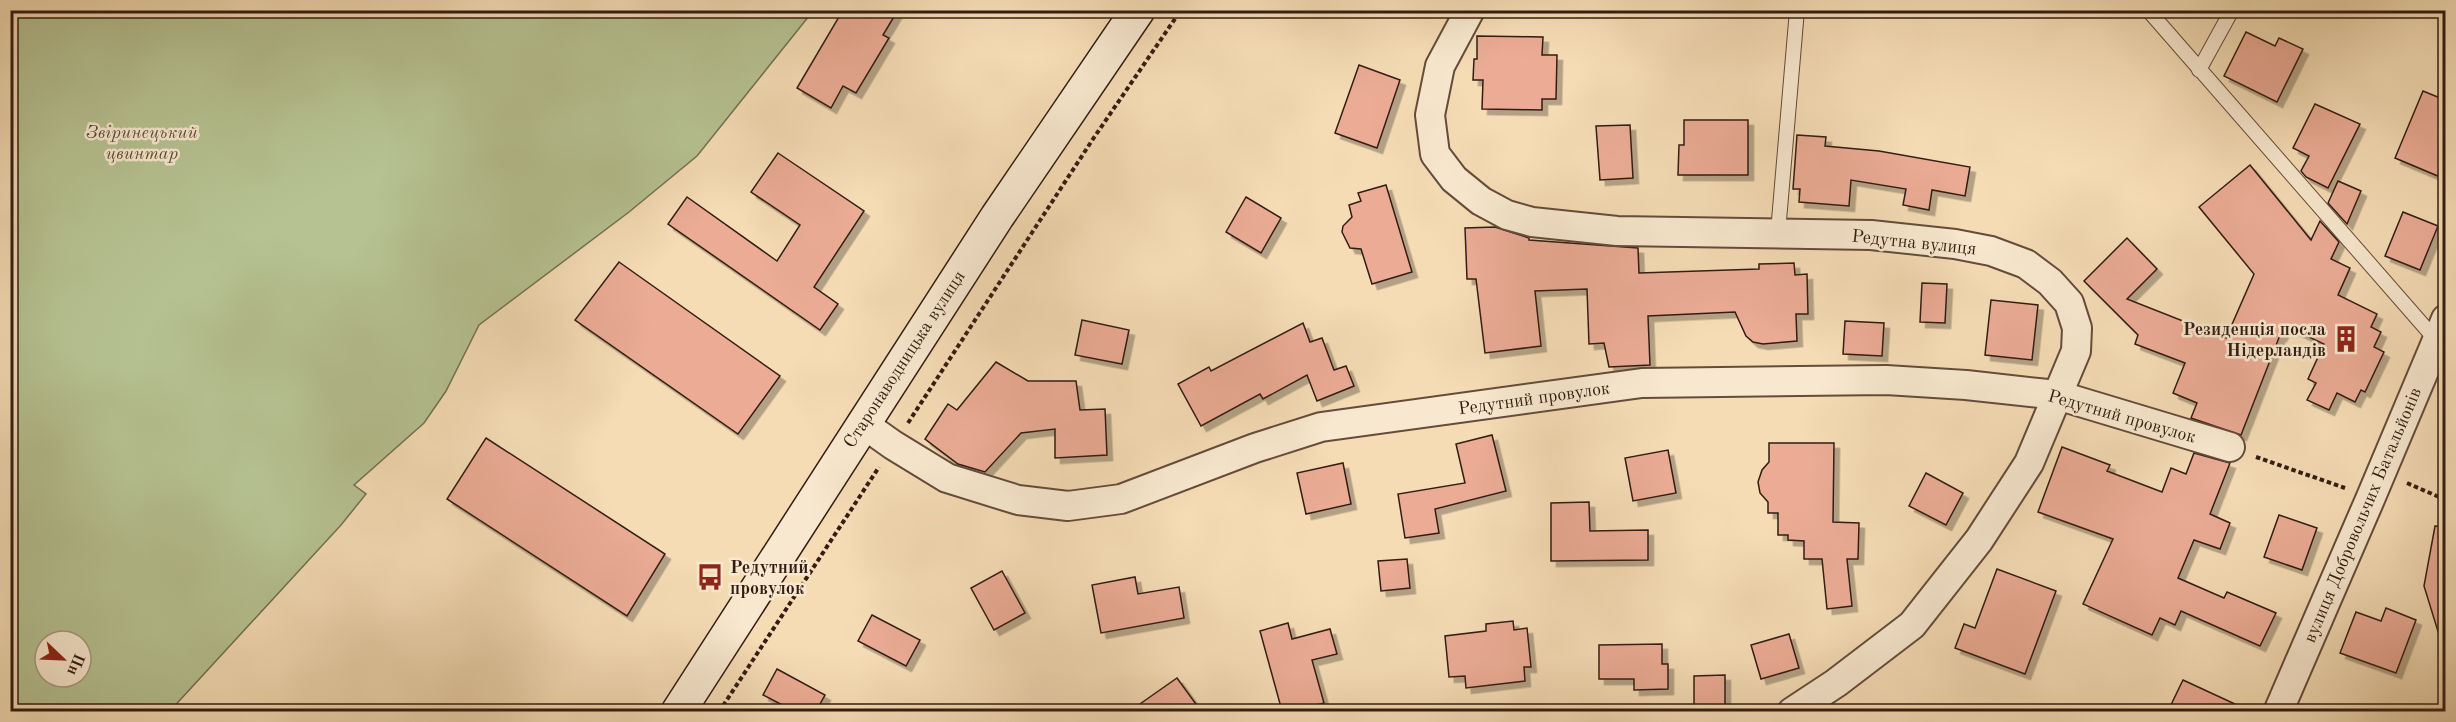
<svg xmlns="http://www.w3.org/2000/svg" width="2456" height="722" font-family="'Old Standard TT',serif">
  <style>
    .green { fill: #b6c292; stroke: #746f52; stroke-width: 1.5; fill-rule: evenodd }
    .building { fill: #ebab95; stroke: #331c12; stroke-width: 1.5; filter: url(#shadow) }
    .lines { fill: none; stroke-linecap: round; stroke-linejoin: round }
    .lane-casing { stroke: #644c3b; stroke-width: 16 }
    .street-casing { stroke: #644c3b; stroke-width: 32 }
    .secondary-casing { stroke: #331c12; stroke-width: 36 }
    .path { stroke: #331c12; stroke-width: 4; stroke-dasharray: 4.5 3; stroke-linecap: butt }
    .lane { stroke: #f8e8cf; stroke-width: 14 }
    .street { stroke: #f8e8cf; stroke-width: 28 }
    .secondary { stroke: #f8e8cf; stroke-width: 33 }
    .labels { text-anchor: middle; stroke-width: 5; stroke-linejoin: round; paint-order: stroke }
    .park-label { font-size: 18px; font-style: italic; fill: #5a4e38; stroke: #f8e8cf }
    .street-label { font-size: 18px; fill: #331c12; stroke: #f8e8cf }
    .poi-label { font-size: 18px; font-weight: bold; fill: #331c12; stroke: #f8e8cf; text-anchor: end }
  </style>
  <defs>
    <filter id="shadow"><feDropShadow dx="5.5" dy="5.5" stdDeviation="0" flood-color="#0004"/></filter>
  </defs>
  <rect width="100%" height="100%" fill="#f5dcb5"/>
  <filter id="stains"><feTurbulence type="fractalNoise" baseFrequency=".00333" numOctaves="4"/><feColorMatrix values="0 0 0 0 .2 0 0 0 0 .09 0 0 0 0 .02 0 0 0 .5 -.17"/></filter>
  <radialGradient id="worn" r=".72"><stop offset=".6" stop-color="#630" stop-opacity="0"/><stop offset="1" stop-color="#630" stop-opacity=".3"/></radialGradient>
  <path class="green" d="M10,11L11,10L813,11L697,156L629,212L479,325L446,391L424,423L354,485L366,494L341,525L169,712L11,711ZM45,641H81V677H45Z"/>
  <g class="building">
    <polygon points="843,10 898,10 883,35 889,38 856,93 843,86 831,108 797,88"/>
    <polygon points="2246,32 2275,46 2279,38 2303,49 2277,102 2224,76"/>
    <polygon points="1477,36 1543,37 1542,55 1557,55 1556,99 1542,99 1542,110 1482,109 1483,80 1473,80 1474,59 1477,59"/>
    <polygon points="1359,65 1400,80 1377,148 1335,133"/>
    <polygon points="2423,91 2445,100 2445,179 2395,158"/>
    <polygon points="2315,104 2360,124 2328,188 2306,177 2301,171 2309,156 2293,148"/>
    <polygon points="1684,120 1748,120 1748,175 1678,175 1679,145 1684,145"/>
    <polygon points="1630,125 1633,178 1600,180 1596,126"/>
    <polygon points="1797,135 1826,137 1825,146 1879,151 1970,167 1965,196 1932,190 1929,210 1903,205 1906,189 1851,180 1849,206 1799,202 1800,189 1793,189"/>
    <polygon points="778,153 864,211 814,287 838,304 820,330 668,224 687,197 777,261 800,225 751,192"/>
    <polygon points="2250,165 2311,240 2320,221 2339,242 2331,259 2350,268 2338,295 2377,314 2371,327 2381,332 2374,347 2384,352 2365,392 2361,390 2355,402 2337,393 2329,410 2307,400 2316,383 2308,379 2324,344 2286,326 2281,336 2280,335 2241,435 2191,418 2197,403 2173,393 2185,363 2135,344 2138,335 2084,281 2127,238 2157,269 2127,299 2226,338 2254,274 2199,207"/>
    <polygon points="2338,181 2361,191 2347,224 2328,203"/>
    <polygon points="1386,185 1412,272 1372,284 1361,249 1350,248 1342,232 1343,226 1352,217 1349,205 1361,201 1358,193"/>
    <polygon points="1246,197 1281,218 1261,253 1226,232"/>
    <polygon points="2403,212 2438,226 2420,270 2385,256"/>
    <polygon points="1495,227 1529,238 1529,240 1638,248 1639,273 1759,269 1759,264 1794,263 1795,275 1807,274 1808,314 1796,314 1797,341 1763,344 1753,342 1746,336 1735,312 1648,316 1650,365 1609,367 1604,343 1589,344 1587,289 1535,291 1541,346 1485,353 1476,279 1467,279 1465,228"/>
    <polygon points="619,262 780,376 738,434 575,320"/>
    <polygon points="1922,283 1947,284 1945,323 1920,322"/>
    <polygon points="1991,300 2038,305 2032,360 1985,355"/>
    <polygon points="1082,320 1129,330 1122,364 1075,355"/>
    <polygon points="1845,321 1884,323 1882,356 1843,354"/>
    <polygon points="1303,323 1310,342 1322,338 1334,370 1346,366 1354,386 1317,401 1307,375 1263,399 1260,394 1201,426 1178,384 1209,367 1211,371"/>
    <polygon points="996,362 1028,381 1076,381 1080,410 1105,409 1107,455 1055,458 1055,429 1021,433 985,472 958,464 925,439 948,404 957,410"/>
    <polygon points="1492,435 1506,491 1435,509 1439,533 1405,538 1398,494 1465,483 1456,444"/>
    <polygon points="486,438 665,554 627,616 447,499"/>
    <polygon points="1769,443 1834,443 1833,522 1859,523 1858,559 1847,559 1852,606 1827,609 1822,559 1804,559 1804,541 1788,540 1788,535 1778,535 1778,513 1768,513 1768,502 1760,493 1758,482 1762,470 1769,462"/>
    <polygon points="2062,447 2110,465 2107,471 2162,492 2171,468 2186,474 2194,453 2230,463 2210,514 2230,523 2220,549 2194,540 2178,578 2224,598 2227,592 2276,613 2260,646 2181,611 2175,625 2160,618 2152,635 2083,604 2113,539 2038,512"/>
    <polygon points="1668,450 1676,493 1633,501 1625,458"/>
    <polygon points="1343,463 1351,504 1306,514 1297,473"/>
    <polygon points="1926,473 1963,493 1946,525 1909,506"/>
    <polygon points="1589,502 1590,531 1648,530 1648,560 1551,561 1551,503"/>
    <polygon points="2279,515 2317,528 2302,570 2264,557"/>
    <polygon points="2435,526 2445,527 2445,637 2440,638 2424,586"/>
    <polygon points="1407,559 1410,588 1381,591 1378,561"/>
    <polygon points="1997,569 2056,591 2025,674 1955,648 1964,624 1975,628"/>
    <polygon points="1002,571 1025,613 994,630 971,588"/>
    <polygon points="1135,577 1138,594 1179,587 1184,618 1101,633 1092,585"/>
    <polygon points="2386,608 2416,620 2396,673 2340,653 2356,612 2381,621"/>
    <polygon points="872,615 920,640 906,666 858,641"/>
    <polygon points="1513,621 1514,630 1527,628 1531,667 1524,667 1525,681 1466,688 1465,676 1449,677 1445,636 1486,631 1486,624"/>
    <polygon points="1288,623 1292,639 1330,629 1337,654 1312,660 1324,703 1295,711 1282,711 1260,631"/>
    <polygon points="1789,634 1799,668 1761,679 1751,645"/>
    <polygon points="1662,644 1662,664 1668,664 1668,689 1634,690 1634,679 1599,679 1599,645"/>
    <polygon points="777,669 825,695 816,711 794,711 763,695"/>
    <polygon points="1725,675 1725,711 1694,711 1694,676"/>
    <polygon points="1177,678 1201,711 1130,711"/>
    <polygon points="2183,680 2250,711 2168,711"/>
  </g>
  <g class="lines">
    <defs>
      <g id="lane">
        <polyline points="2148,10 2436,340"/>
        <polyline points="2199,70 2232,10"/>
        <polyline points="1778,232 1797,10"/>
      </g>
      <g id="street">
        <polyline points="1470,10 1440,66 1430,115 1435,154 1454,179 1481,201 1507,215 1532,222 1617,231 1871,235 1955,244 1991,251 2026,264 2050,282 2069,303 2077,328 2076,351 2029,463 1979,540 1912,625 1836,683 1792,712"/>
        <polyline points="862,423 893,445 947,478 1018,500 1068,506 1121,499 1255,448 1321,427 1642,383 1886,380 1966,385 2057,395 2230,447"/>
        <polyline points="2278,712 2371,497 2446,319"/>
      </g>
      <polyline id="secondary" points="678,712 997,217 1138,10"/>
    </defs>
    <use href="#lane" class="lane-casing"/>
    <use href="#street" class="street-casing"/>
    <use href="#secondary" class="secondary-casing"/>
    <g class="path">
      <polyline points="10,17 15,10"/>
      <polyline points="908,423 1093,139 1181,10"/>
      <polyline points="2256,457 2345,488"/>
      <polyline points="2407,483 2446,500"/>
      <polyline points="719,712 879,467"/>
    </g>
    <use href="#lane" class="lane"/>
    <use href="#street" class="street"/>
    <use href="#secondary" class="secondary"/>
  </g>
  <defs>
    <symbol id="building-bare" viewBox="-9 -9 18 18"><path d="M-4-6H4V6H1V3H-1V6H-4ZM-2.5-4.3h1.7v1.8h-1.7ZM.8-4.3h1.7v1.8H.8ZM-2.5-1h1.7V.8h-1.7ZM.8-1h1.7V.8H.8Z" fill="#8f2418" stroke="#f8e8cf" stroke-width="2.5" paint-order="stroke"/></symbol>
    <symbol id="bus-bare" viewBox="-9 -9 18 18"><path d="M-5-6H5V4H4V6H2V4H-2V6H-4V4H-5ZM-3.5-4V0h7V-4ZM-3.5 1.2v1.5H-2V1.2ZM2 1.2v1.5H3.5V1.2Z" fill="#8f2418" stroke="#f8e8cf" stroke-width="2.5" paint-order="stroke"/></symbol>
  </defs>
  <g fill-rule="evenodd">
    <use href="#building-bare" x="2327" y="320" width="38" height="38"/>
    <use href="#bus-bare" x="691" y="558" width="38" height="38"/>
  </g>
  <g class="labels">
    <g class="park-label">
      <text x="142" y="138">Звіринецький<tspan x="142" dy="21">цвинтар</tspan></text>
    </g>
    <g class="street-label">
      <text transform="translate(1914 242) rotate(6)" y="6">Редутна вулиця</text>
      <text transform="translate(904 359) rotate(-57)" y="6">Старонаводницька вулиця</text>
      <text transform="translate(1534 398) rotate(-8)" y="6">Редутний провулок</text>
      <text transform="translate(2122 416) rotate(16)" y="6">Редутний провулок</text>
      <text transform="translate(2362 515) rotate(-67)" y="6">вулиця Добровольчих Батальйонів</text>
    </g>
    <g class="poi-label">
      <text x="2326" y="335">Резиденція посла<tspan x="2326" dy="21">Нідерландів</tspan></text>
      <text x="730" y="573" text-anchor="start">Редутний<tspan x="730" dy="21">провулок</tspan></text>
    </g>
  </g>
  <rect width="2456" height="722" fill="none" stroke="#f5dcb5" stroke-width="36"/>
  <rect x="12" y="12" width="2432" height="698" fill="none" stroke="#331c12" stroke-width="3"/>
  <rect x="18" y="18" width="2420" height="686" fill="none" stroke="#331c12" stroke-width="1.5"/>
  <g transform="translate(63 659) rotate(113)"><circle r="28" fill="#f8e8cf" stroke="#a99683" stroke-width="1.5"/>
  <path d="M0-4.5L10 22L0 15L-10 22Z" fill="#8f2418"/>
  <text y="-9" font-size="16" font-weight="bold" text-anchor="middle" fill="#331c12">Пн</text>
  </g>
  <rect width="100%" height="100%" filter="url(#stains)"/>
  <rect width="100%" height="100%" fill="url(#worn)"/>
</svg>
